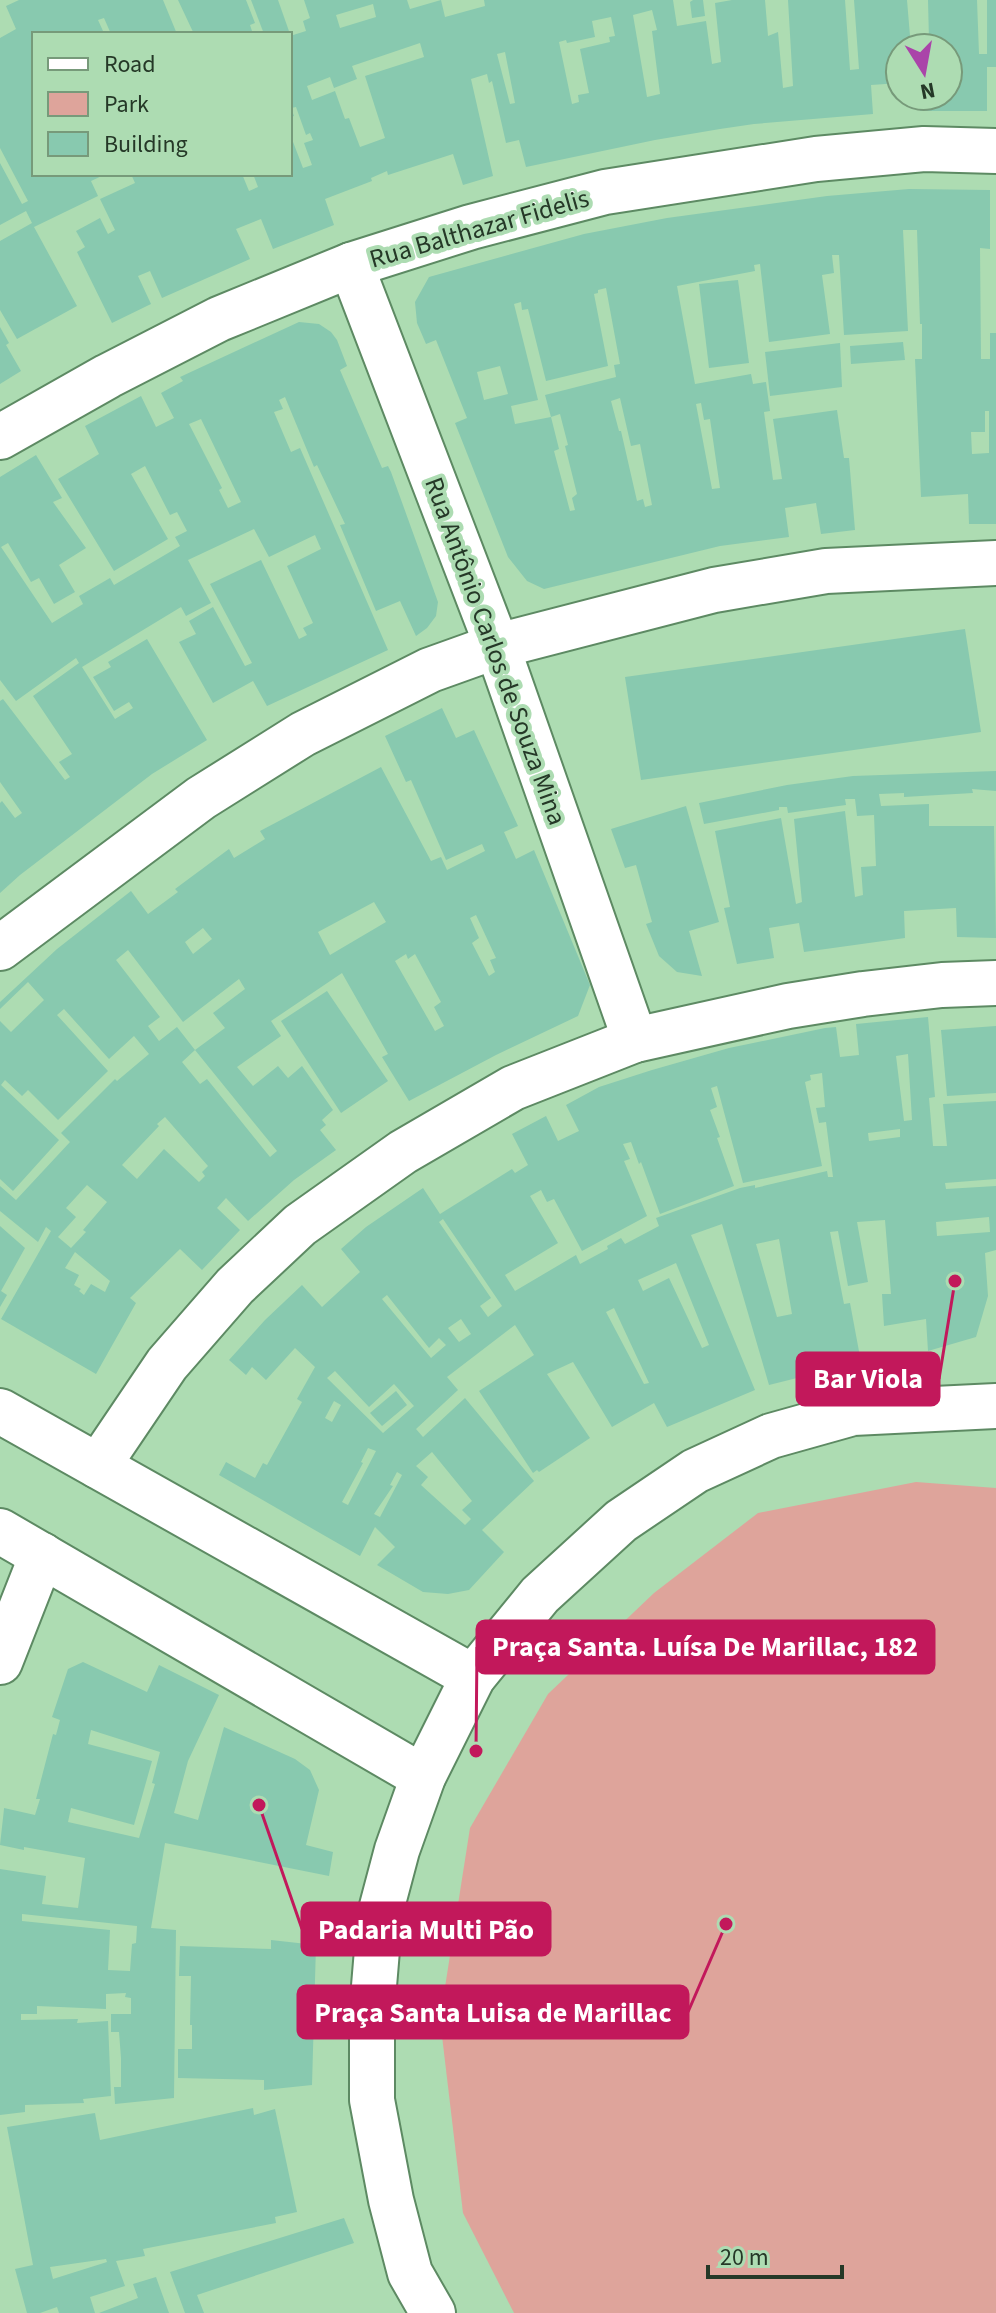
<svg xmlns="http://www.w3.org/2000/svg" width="996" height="2313" font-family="'Source Sans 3',sans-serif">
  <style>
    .green { fill: #dea49b }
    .building { fill: #88c9af; fill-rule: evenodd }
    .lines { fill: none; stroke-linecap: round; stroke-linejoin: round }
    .minor-casing { stroke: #5d8a63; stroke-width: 48 }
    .minor { stroke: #fff; stroke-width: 44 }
    .labels { text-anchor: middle; stroke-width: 8; stroke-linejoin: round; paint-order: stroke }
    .street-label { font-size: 26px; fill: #253827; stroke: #addcb2 }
    .leader { fill: none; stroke: #c2185b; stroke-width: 3 }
    .callout-dot { fill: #c2185b; stroke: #addcb2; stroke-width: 3 }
    .callout { fill: #c2185b; stroke: #c2185b; stroke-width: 3 }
    .callout-label { font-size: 28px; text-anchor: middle; font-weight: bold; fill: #fff }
  </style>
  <rect width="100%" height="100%" fill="#addcb2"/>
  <polygon class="green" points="916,1482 996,1488 996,2313 514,2313 463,2213 440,2019 470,1828 548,1694 654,1593 758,1513"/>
  <g class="building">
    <polygon points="19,0 163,0 177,34 111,34 104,18 98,20 103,31 95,34 34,34 34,174 106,174 91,181 98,196 34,227 77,306 17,339 0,310 0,241 32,223 26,211 0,225 0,163 22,204 28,201 0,148 0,38 16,29 6,6"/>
    <polygon points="178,0 246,0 255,23 250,25 253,34 194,34"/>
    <polygon points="251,0 278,0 290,34 264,34"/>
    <path d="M304,0H407L410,9L441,0L445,17L485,6L484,0H673L677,26L706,21L712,64L721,62L715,3L732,0H765L768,36L778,32L783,88L793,86L788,0H845L850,70L859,69L854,0H907L911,48H900V83L871,85L873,114L754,124L720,129L655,140L526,167L519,140L506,143L492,81L489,83L487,74L471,79L493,176L463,185L453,154L388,175L387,171L371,178L372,181L325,199L334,225L273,249L261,219L236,229L250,259L162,298L150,271L138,276L151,304L112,323L77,252L85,247L76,231L100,218L108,234L115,230L100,199L135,183L131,174H242L249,191L258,187L253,174H290V134L303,168L312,165L304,143L313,140L310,133L306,135L296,107L291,108L294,116L290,117V36L306,31L303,21L310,18ZM373,4L376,17L340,28L336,15ZM652,10L657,30L652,31L660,94L647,97L633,15ZM611,17L615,36L609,37L610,42L580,49L589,93L578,95L579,102L572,104L559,42L566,40L567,43L595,37L592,21ZM420,43L424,57L365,76L385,138L360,147L349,118L345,119L335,91L312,100L307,86L330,77L334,88L357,79L352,66ZM505,52L515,103L510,104L497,54Z"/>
    <polygon points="693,0 703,0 705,16 692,18 690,2"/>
    <polygon points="928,0 977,0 979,54 987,54 987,0 996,0 996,67 987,67 987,111 920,111 919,96 948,96 948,48 918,48 918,41 929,41"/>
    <path d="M909,189L990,190V249L980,248L981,359H990V333H996V524H969L968,494L921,497L915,359H922V324H920L917,230H903L908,331L844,335L839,255H832L834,273L822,275L830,334L769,342L760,264L754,265L755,271L677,286L695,384L751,374L753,384L766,382L770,411L764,412L773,480L782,479L773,419L837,410L844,458H849L855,530L821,534L816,503L785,508L789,537L720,546L544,589L527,581L508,557L455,423L467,418L436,340L426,344L417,323L415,302L429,277L584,234L667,218L827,196ZM606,288L620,364L614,365L616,377L545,395L551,417L560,414L568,445L565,446L577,494L572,498L575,510L570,511L554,451L559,449L551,417L515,424L511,406L538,400L514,304L521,302L522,310L528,309L546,381L608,366L594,294L598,293V290ZM500,366L508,394L484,400L477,372ZM620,398L631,446L640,444L652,505L645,507L643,499L637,501L621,431H619L611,401ZM701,403L704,420L710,419L720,488L712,489L696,404ZM985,411H989V453L972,454L971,432H985Z"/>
    <polygon points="738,280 749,363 709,368 699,284"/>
    <path d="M299,322L319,324L331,332L337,340L347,366L340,370L382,468L388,466L391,472L438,602L436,616L427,628L416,636L400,601L376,611L340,525L345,524L317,465L314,467L285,397L279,400L283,409L274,412L291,452L300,448L388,650L267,706L253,681L213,703L179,642L196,634L189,621L213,607L245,666L252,663L210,584L261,560L299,639L307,635L303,628L313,623L287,566L321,549L315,535L269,557L254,529L188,560L211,603L186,616L181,607L82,667L115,719L133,708L129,702L114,711L93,677L111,667L108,662L147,639L207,740L152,774L20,875L0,893V803L2,801L15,818L22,813L0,782V701L3,699L65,780L70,777L59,762L72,754L33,696L79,663L76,658L16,701L0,680V477L36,455L62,498L53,502L86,548L59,565L75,592L54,604L39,578L31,582L8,543L1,547L52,623L83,604L79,596L110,578L114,585L180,546L175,537L187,531L177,512L170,515L145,466L131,474L168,539L114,571L58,479L99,454L85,426L141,396L156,427L174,418L161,393L183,381L180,377ZM201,419L241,502L228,508L219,490L222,488L189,424Z"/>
    <polygon points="0,327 9,343 6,345 21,371 0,384"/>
    <polygon points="903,342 905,360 851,364 850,346"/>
    <polygon points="840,343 842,387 770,396 765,352"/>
    <polygon points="965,629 981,732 641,780 625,677"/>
    <path d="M442,708L456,738L474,730L518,826L504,832L516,859L534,850L590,985L578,1016L496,1055L409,1101L382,1057L388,1054L342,973L271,1021L281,1036L237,1067L253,1086L278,1066L288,1078L302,1066L333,1110L322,1120L326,1125L320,1130L336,1150L294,1180L248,1221L226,1198L217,1208L240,1230L202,1270L180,1249L130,1298L136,1303L96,1374L1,1319L51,1231L46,1227L38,1242L0,1211V1186L16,1200L70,1142L61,1133L115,1079L117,1081L149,1054L134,1036L109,1059L64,1009L57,1015L108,1071L58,1120L28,1090L22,1096L5,1080L1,1085L59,1140L13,1191L0,1179V1021L11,1032L44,1000L28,982L0,1009V1002L57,949L131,891L148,914L178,892L175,889L229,849L234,858L265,839L260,831L381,767L431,861L441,857L447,870L485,851L482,844L446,860L411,780L406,782L385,736ZM374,902L386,922L330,955L318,932ZM476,915L496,958L490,960L495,972L489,976L472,943L479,938L470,918ZM203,928L212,939L193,954L185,942ZM128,950L183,1022L239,979L245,989L213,1013L225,1028L195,1050L177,1027L159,1041L148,1026L160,1017L116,960ZM406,954L408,959L415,954L441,1002L434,1007L444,1026L435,1031L395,961ZM195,1050L277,1151L270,1157L207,1079L200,1084L182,1062ZM165,1117L208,1166L202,1172L205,1176L199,1182L164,1149L137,1179L122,1165L159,1126L157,1124ZM87,1185L107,1202L83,1230L86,1232L71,1248L58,1237L76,1217L66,1208ZM75,1252L110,1281L105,1292L91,1284L84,1295L79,1291L81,1289L74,1285L79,1275L65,1268Z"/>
    <polygon points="996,771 996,791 972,789 973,793 904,797 904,793 879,794 881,806 929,804 929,826 994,826 996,938 957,937 956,908 904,911 905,938 804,952 799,923 769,928 774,958 737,964 724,908 730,907 715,831 781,818 796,904 802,902 794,819 845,811 855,897 863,895 861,867 876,866 874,815 857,816 855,799 845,799 846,805 788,813 787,807 779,807 779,810 704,824 699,803 787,785 853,776"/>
    <polygon points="686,806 719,922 689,931 702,976 677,972 659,956 646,924 652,922 636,865 625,868 611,829"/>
    <polygon points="327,991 388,1081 341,1113 281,1021"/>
    <path d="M928,1017L935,1097L929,1098L933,1146H947L943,1104L996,1101V1179L945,1183L946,1189L996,1186V1250L985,1253L988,1296L976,1337L928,1351L926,1319L884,1326L882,1294H891L885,1220L857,1222L868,1282L848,1286L838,1231L830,1232L844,1304L850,1303L861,1362L769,1385L722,1224L691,1235L755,1390L667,1427L654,1403L612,1427L573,1362L547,1374L590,1438L539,1472L537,1470L533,1473L479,1391L534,1355L515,1325L447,1377L458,1390L416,1429L423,1437L465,1398L534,1481L482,1530L504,1552L469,1590L448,1594L423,1592L377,1565L395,1547L375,1527L360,1556L219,1475L226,1462L255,1478L263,1463L267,1465L302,1402L297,1399L315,1367L295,1348L266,1380L252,1367L246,1375L229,1360L265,1320L302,1285L322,1307L360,1272L341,1249L366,1227L423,1188L440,1214L512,1169L515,1173L528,1165L512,1134L546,1116L558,1141L579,1131L566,1105L599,1087L652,1070L729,1048L825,1028L836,1027L840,1057L859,1055L856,1024ZM908,1054L912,1120L904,1121L896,1056ZM822,1073L825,1107L816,1108L819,1123L826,1122L833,1177H828L827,1171L755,1188V1185L740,1188L656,1218L659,1226L625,1244L621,1238L607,1246L608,1249L580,1264L576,1255L515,1291L505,1275L558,1243L530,1196L541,1190L547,1202L554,1199L582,1251L647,1216L624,1161L630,1159L623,1144L631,1142L639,1164L641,1162L660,1214L734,1186L717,1138L720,1137L710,1110L717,1107L711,1088L717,1086L743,1183L822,1166L805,1082L811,1080L810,1075ZM900,1129V1137L869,1141L868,1133ZM989,1217L990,1232L937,1236L936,1222ZM443,1219L502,1306L488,1317L480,1306L491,1298L439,1222ZM779,1239L792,1314L777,1317L756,1244ZM676,1263L709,1345L702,1348L669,1278L643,1291L638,1280ZM387,1295L429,1348L439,1338L446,1345L431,1358L382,1299ZM614,1308L649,1383L644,1384L606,1312ZM461,1319L471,1334L459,1342L448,1328ZM335,1371L369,1407L394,1384L414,1406L383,1433L327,1378ZM334,1401L341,1405L332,1422L325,1418ZM368,1448L376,1451L348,1505L342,1502L363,1463L361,1462ZM432,1452L472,1501L462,1510L471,1519L465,1525L421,1485L428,1477L416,1466ZM397,1472L402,1475L380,1517L374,1514L393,1486L390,1485Z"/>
    <polygon points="996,1026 996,1093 947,1096 941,1030"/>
    <polygon points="0,1226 25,1248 1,1291 7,1295 0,1307"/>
    <polygon points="396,1391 407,1405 382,1426 370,1413"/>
    <path d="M83,1662L147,1692L159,1665L219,1695L188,1761L174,1813L198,1820L224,1727L295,1759L310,1770L319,1790L306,1845L333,1852L329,1876L165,1843L151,1928L176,1930L174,2098L115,2104L114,2087H121V2058L119,2032H111V2014H131V1998L125,1997L126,1993L106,1994V2009L37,2006V2014H21V2020L78,2019L77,2023L108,2021L111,2096L83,2099L84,2103L25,2105V2112L0,2115V1869L46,1876L42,1904L78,1908L85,1858L24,1847V1850L0,1845L4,1809V1808L35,1815L40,1799H36L53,1734L56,1735L60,1720L52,1717L68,1669ZM91,1730L160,1752L152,1783L155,1784L139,1838L68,1822L71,1808L134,1825L152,1761L88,1744ZM22,1914L137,1926L136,1943L132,1944L130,1971L108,1970L110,1930L22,1921Z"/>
    <polygon points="271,1940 316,1945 312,2085 264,2090 264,2080 178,2078 178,2049 192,2049 192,2025 190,2025 191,1976 179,1976 180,1946 271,1949"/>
    <path d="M253,2108L254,2115L275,2109L297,2212L275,2217L276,2223L143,2249L145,2256L116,2261L125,2286L90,2297L95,2313H59L57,2307L40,2313H27L15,2269L33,2265L7,2127L95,2113L100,2140ZM106,2259L107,2262L53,2279L50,2267Z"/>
    <polygon points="344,2218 354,2243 197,2295 204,2313 185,2313 170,2272"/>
    <polygon points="156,2277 169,2313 99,2313 138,2298 133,2284"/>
  </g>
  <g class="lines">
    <defs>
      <g id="minor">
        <polyline points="351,265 497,646 635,1040"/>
        <polyline points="0,437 108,376 219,319 351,265 471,227 605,192 816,159 924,149 996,151"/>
        <polyline points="0,948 201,798 303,734 430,670 497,646 714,590 826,571 996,563"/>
        <polyline points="0,1411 473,1677"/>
        <polyline points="98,1466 167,1364 235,1286 300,1225 403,1152 513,1088 635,1040 788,1006 863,994 942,985 996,983"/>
        <polyline points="0,1531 423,1777"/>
        <polyline points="0,1662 42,1555"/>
        <polyline points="433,2313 410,2273 391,2200 372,2100 372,2010 380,1914 397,1850 423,1777 473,1677 540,1595 621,1521 695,1471 771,1436 853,1413 996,1406"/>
      </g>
    </defs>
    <use href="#minor" class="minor-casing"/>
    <use href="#minor" class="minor"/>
  </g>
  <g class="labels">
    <g class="street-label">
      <text transform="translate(479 228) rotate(-16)" y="9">Rua Balthazar Fidelis</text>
      <text transform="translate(496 651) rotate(70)" y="9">Rua Antônio Carlos de Souza Mina</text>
    </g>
  </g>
  <path class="leader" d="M955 1281L939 1379M476 1751L477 1647M259 1805L302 1929M726 1924L688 2012"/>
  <g class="callout-dot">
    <circle cx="955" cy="1281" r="8"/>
    <circle cx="476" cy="1751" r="8"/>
    <circle cx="259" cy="1805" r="8"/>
    <circle cx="726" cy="1924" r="8"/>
  </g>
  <g class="callout">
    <rect x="797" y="1353" width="142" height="52" rx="8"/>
    <rect x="477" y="1621" width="457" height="52" rx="8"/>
    <rect x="302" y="1903" width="248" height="52" rx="8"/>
    <rect x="298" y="1986" width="390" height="52" rx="8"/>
  </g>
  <g class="callout-label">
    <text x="868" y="1388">Bar Viola</text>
    <text x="705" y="1656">Praça Santa. Luísa De Marillac, 182</text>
    <text x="426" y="1939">Padaria Multi Pão</text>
    <text x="493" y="2022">Praça Santa Luisa de Marillac</text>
  </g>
  <rect x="32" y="32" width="260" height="144" fill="#addcb2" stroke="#779a7a" stroke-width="2"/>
  <rect x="48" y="58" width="40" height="12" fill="#ffffff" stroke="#779a7a" stroke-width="2"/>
  <text x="104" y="72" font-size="24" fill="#253827">Road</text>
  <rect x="48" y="92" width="40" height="24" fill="#dea49b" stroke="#779a7a" stroke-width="2"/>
  <text x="104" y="112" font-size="24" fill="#253827">Park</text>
  <rect x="48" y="132" width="40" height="24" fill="#88c9af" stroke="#779a7a" stroke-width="2"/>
  <text x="104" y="152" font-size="24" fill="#253827">Building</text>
  <g transform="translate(924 72) rotate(169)"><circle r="38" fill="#addcb2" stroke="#779a7a" stroke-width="2"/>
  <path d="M0-6L14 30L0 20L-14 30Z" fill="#aa44a9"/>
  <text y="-12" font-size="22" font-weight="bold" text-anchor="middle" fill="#253827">N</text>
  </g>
  <path d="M708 2265v12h134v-12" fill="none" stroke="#253827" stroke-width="4"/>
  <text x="720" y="2265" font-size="24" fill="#253827" stroke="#addcb2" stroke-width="6" paint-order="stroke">20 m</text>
</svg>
